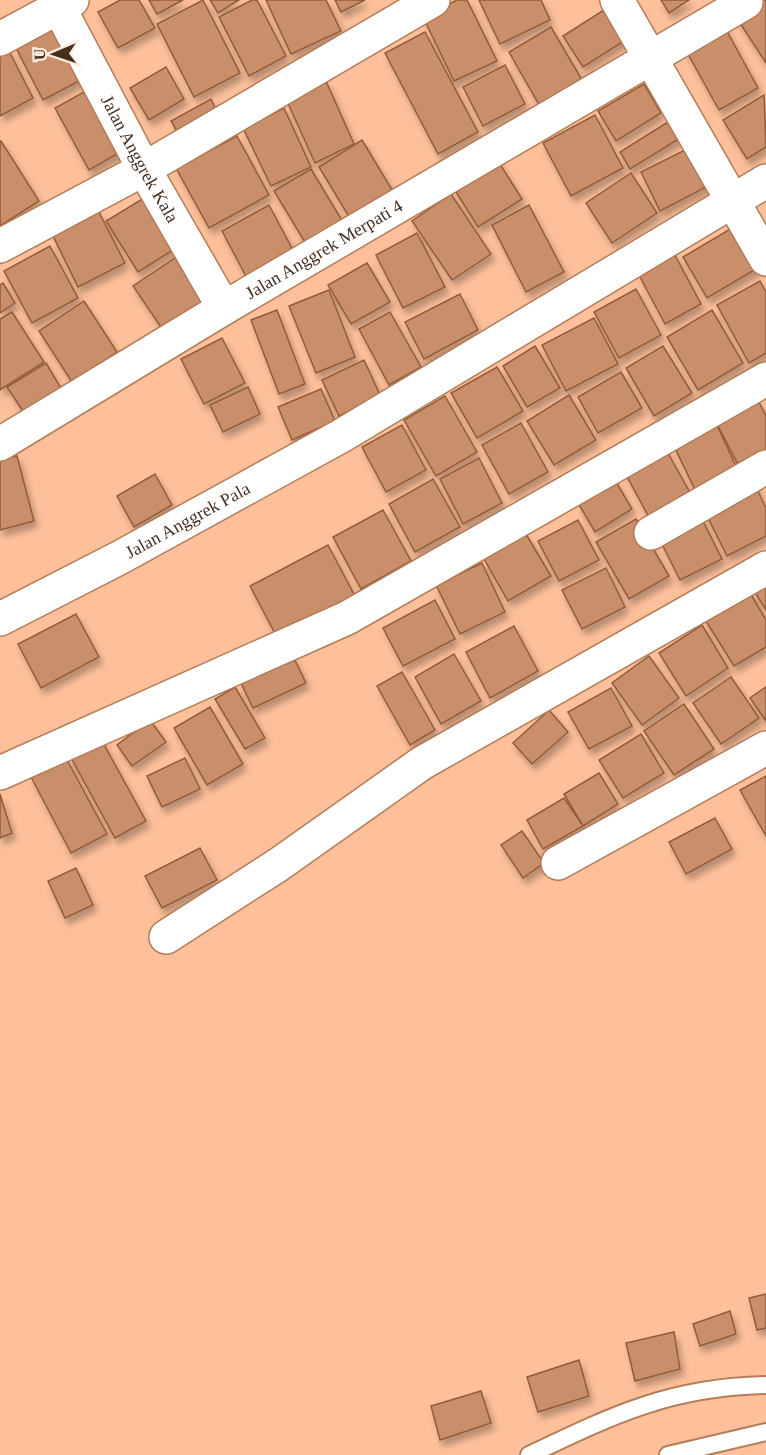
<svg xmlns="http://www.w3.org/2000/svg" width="766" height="1455" font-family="Georgia,serif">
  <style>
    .building { fill: #c88f6a; stroke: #925c39; stroke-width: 1.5; filter: url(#shadow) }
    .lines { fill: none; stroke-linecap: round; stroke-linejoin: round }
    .service-casing { stroke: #b47c57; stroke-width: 20 }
    .minor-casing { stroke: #b47c57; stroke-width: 36 }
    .service { stroke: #fff; stroke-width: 16 }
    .minor { stroke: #fff; stroke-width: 33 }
    .labels { text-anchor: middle; stroke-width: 5; stroke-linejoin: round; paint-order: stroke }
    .street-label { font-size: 18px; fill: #462e1f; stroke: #ffece0 }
  </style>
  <defs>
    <filter id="shadow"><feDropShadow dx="3.5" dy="6" stdDeviation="3" flood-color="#0004"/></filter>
  </defs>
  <rect width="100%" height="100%" fill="#fdc09a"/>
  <g class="building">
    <polygon points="120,0 139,0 155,28 118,48 98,12"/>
    <polygon points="149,0 183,0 157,14"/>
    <polygon points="203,0 240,73 194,97 157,24"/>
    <polygon points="210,0 239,0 218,13"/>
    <polygon points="252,0 257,0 286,56 249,76 219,17"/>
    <polygon points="266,0 326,0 341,31 291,54"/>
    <polygon points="335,0 365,0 341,12"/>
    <polygon points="457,0 467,0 497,61 454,81 423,17"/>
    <polygon points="479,0 541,0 550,20 500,44"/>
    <polygon points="661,0 689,0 669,13"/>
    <polygon points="762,0 766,0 766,63 736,17"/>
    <polygon points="607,8 627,39 583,67 563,36"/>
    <polygon points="722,22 758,88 719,110 683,45"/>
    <polygon points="56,27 83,79 43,100 16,48"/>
    <polygon points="551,27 585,85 542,110 509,52"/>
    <polygon points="425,32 478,132 438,154 385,53"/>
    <polygon points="8,49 33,98 0,116 0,54"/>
    <polygon points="505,65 525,104 483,126 463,87"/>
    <polygon points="166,67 184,99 149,120 130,88"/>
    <polygon points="326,81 354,144 315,163 286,99"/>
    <polygon points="644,84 661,113 616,141 598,111"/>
    <polygon points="91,88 124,150 89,170 55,108"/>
    <polygon points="764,95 766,147 747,159 723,120"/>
    <polygon points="211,99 221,120 182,140 171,121"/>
    <polygon points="284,108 311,167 271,186 243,128"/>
    <polygon points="595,115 623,168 571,196 543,143"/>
    <polygon points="671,120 682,137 630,169 620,152"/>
    <polygon points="237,136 269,195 209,228 176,168"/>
    <polygon points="362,140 397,198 354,225 319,167"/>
    <polygon points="1,141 39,201 0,226 0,141"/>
    <polygon points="691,147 710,185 660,211 641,172"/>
    <polygon points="495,156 522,199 478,227 451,184"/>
    <polygon points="311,169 346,227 309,249 274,191"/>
    <polygon points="631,173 657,213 612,243 586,203"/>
    <polygon points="451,194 491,254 452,280 412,221"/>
    <polygon points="149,195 181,245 138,272 106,221"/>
    <polygon points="269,205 295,254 248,280 222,231"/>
    <polygon points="529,205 564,272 526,292 492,225"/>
    <polygon points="99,212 125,263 78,287 53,236"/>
    <polygon points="737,225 761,266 707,298 683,257"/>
    <polygon points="417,233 445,287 403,308 376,255"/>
    <polygon points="50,246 78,298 32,323 4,271"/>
    <polygon points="184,252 215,299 165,333 133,286"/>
    <polygon points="675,255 701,304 665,324 639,275"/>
    <polygon points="367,263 390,302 351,324 328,285"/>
    <polygon points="760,281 766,292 766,353 749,363 717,305"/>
    <polygon points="3,283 15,303 0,313 0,285"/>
    <polygon points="636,289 661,335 619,358 594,312"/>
    <polygon points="329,290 355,357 316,373 289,306"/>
    <polygon points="460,294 478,330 424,359 405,322"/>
    <polygon points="84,301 117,352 72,382 39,331"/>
    <polygon points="277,310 305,384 279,394 251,320"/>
    <polygon points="712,310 743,363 698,390 667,337"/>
    <polygon points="12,312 44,362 0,390 0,319"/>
    <polygon points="390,312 421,367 389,385 359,329"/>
    <polygon points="594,318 618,364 566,391 542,345"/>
    <polygon points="222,338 245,383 204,404 181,359"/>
    <polygon points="535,346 560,388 527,407 503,366"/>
    <polygon points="663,346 692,393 654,416 626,368"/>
    <polygon points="364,360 381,397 339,416 322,380"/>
    <polygon points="46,363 62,390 24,413 7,387"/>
    <polygon points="497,367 523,411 477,438 451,393"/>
    <polygon points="621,372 642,408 598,433 578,397"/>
    <polygon points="248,387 260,414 223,432 210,405"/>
    <polygon points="321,389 335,421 292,440 278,407"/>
    <polygon points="569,395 596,440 554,465 527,421"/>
    <polygon points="445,396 477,452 436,476 404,420"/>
    <polygon points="758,400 766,416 766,463 743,474 716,422"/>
    <polygon points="521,423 548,472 509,494 482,445"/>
    <polygon points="716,423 740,475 698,496 673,444"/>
    <polygon points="402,425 426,470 386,492 362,447"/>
    <polygon points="664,446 693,498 651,521 623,469"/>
    <polygon points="17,456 34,521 0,530 0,460"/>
    <polygon points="479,458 502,503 463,524 440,479"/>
    <polygon points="155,474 172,505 134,527 117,496"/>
    <polygon points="433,479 460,527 415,552 389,504"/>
    <polygon points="615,480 632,509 595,532 578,503"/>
    <polygon points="754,483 766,508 766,536 727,556 703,508"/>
    <polygon points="383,510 411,561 361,589 333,537"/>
    <polygon points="700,515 722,559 680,580 658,536"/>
    <polygon points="636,519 669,576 629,599 596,542"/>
    <polygon points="578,520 599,560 559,581 538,541"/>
    <polygon points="526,534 551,576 508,601 484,559"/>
    <polygon points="328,545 357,600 279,641 250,586"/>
    <polygon points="482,563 505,612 460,634 436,585"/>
    <polygon points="606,568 625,607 582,629 562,590"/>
    <polygon points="766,584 766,610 754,591"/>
    <polygon points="749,591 766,620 766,647 734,666 704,618"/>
    <polygon points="435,600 455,639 403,666 383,628"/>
    <polygon points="76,614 99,657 41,688 18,644"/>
    <polygon points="702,625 728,668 686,696 659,653"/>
    <polygon points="514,626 538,671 490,698 466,652"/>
    <polygon points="454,654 481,701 441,724 415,677"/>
    <polygon points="293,656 306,683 253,708 240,681"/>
    <polygon points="649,656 679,698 642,725 612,683"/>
    <polygon points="402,672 435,730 410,745 377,686"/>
    <polygon points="731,677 759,718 721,744 693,703"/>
    <polygon points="235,687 265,738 245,749 215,699"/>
    <polygon points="766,687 766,721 750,698"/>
    <polygon points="611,688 632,726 589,749 568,712"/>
    <polygon points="684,704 714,749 674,775 644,731"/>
    <polygon points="210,707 243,764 207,785 174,728"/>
    <polygon points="549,710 568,732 532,764 513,743"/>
    <polygon points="150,720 166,742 132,766 117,745"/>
    <polygon points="641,734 664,773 623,798 599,760"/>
    <polygon points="101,739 146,821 115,838 70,756"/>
    <polygon points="66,758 107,834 71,853 31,777"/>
    <polygon points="185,758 200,789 162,807 147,776"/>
    <polygon points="599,773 618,804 583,826 564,794"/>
    <polygon points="766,776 766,836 740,790"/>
    <polygon points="0,794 12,833 0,838"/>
    <polygon points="564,798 583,826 543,849 527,820"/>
    <polygon points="715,818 732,849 686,874 669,842"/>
    <polygon points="522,831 544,863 523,878 501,845"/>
    <polygon points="200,848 217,880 162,908 145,876"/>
    <polygon points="76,868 93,905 65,918 48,881"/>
    <polygon points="766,1294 766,1328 757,1330 749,1298"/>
    <polygon points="730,1311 736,1334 700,1346 693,1324"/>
    <polygon points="674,1332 680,1369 635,1381 626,1343"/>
    <polygon points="579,1360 589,1396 538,1412 527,1377"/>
    <polygon points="481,1391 491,1423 440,1440 431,1406"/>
  </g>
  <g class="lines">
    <defs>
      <g id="service">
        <path d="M529,1455C613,1415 670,1387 766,1385"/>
        <polyline points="668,1455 766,1432"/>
      </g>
      <g id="minor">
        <path id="s1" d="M55,0L144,169L224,308"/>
        <polyline points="617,0 766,259"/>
        <polyline points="0,39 72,0"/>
        <polyline points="0,246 144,169 433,0"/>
        <path id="s2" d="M0,444L224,308L746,2"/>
        <polyline points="651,533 766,467"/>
        <path id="s3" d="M0,619L119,558L341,436L766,181"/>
        <polyline points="0,773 347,618 766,379"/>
        <polyline points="558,863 766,748"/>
        <polyline points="166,937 278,865 422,763 766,568"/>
      </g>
    </defs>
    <use href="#service" class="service-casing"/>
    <use href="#minor" class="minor-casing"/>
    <use href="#service" class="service"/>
    <use href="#minor" class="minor"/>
  </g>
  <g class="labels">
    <g class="street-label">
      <text dy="6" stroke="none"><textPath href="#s1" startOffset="180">Jalan Anggrek Kala</textPath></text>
      <text dy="6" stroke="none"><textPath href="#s2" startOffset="378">Jalan Anggrek Merpati 4</textPath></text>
      <text dy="6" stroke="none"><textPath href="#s3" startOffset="212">Jalan Anggrek Pala</textPath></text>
    </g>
  </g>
  <g transform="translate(54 54) rotate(268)" stroke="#ffece0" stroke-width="4.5" paint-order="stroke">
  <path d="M0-4.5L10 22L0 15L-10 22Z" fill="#462e1f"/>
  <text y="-9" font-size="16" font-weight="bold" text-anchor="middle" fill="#462e1f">U</text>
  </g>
</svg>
